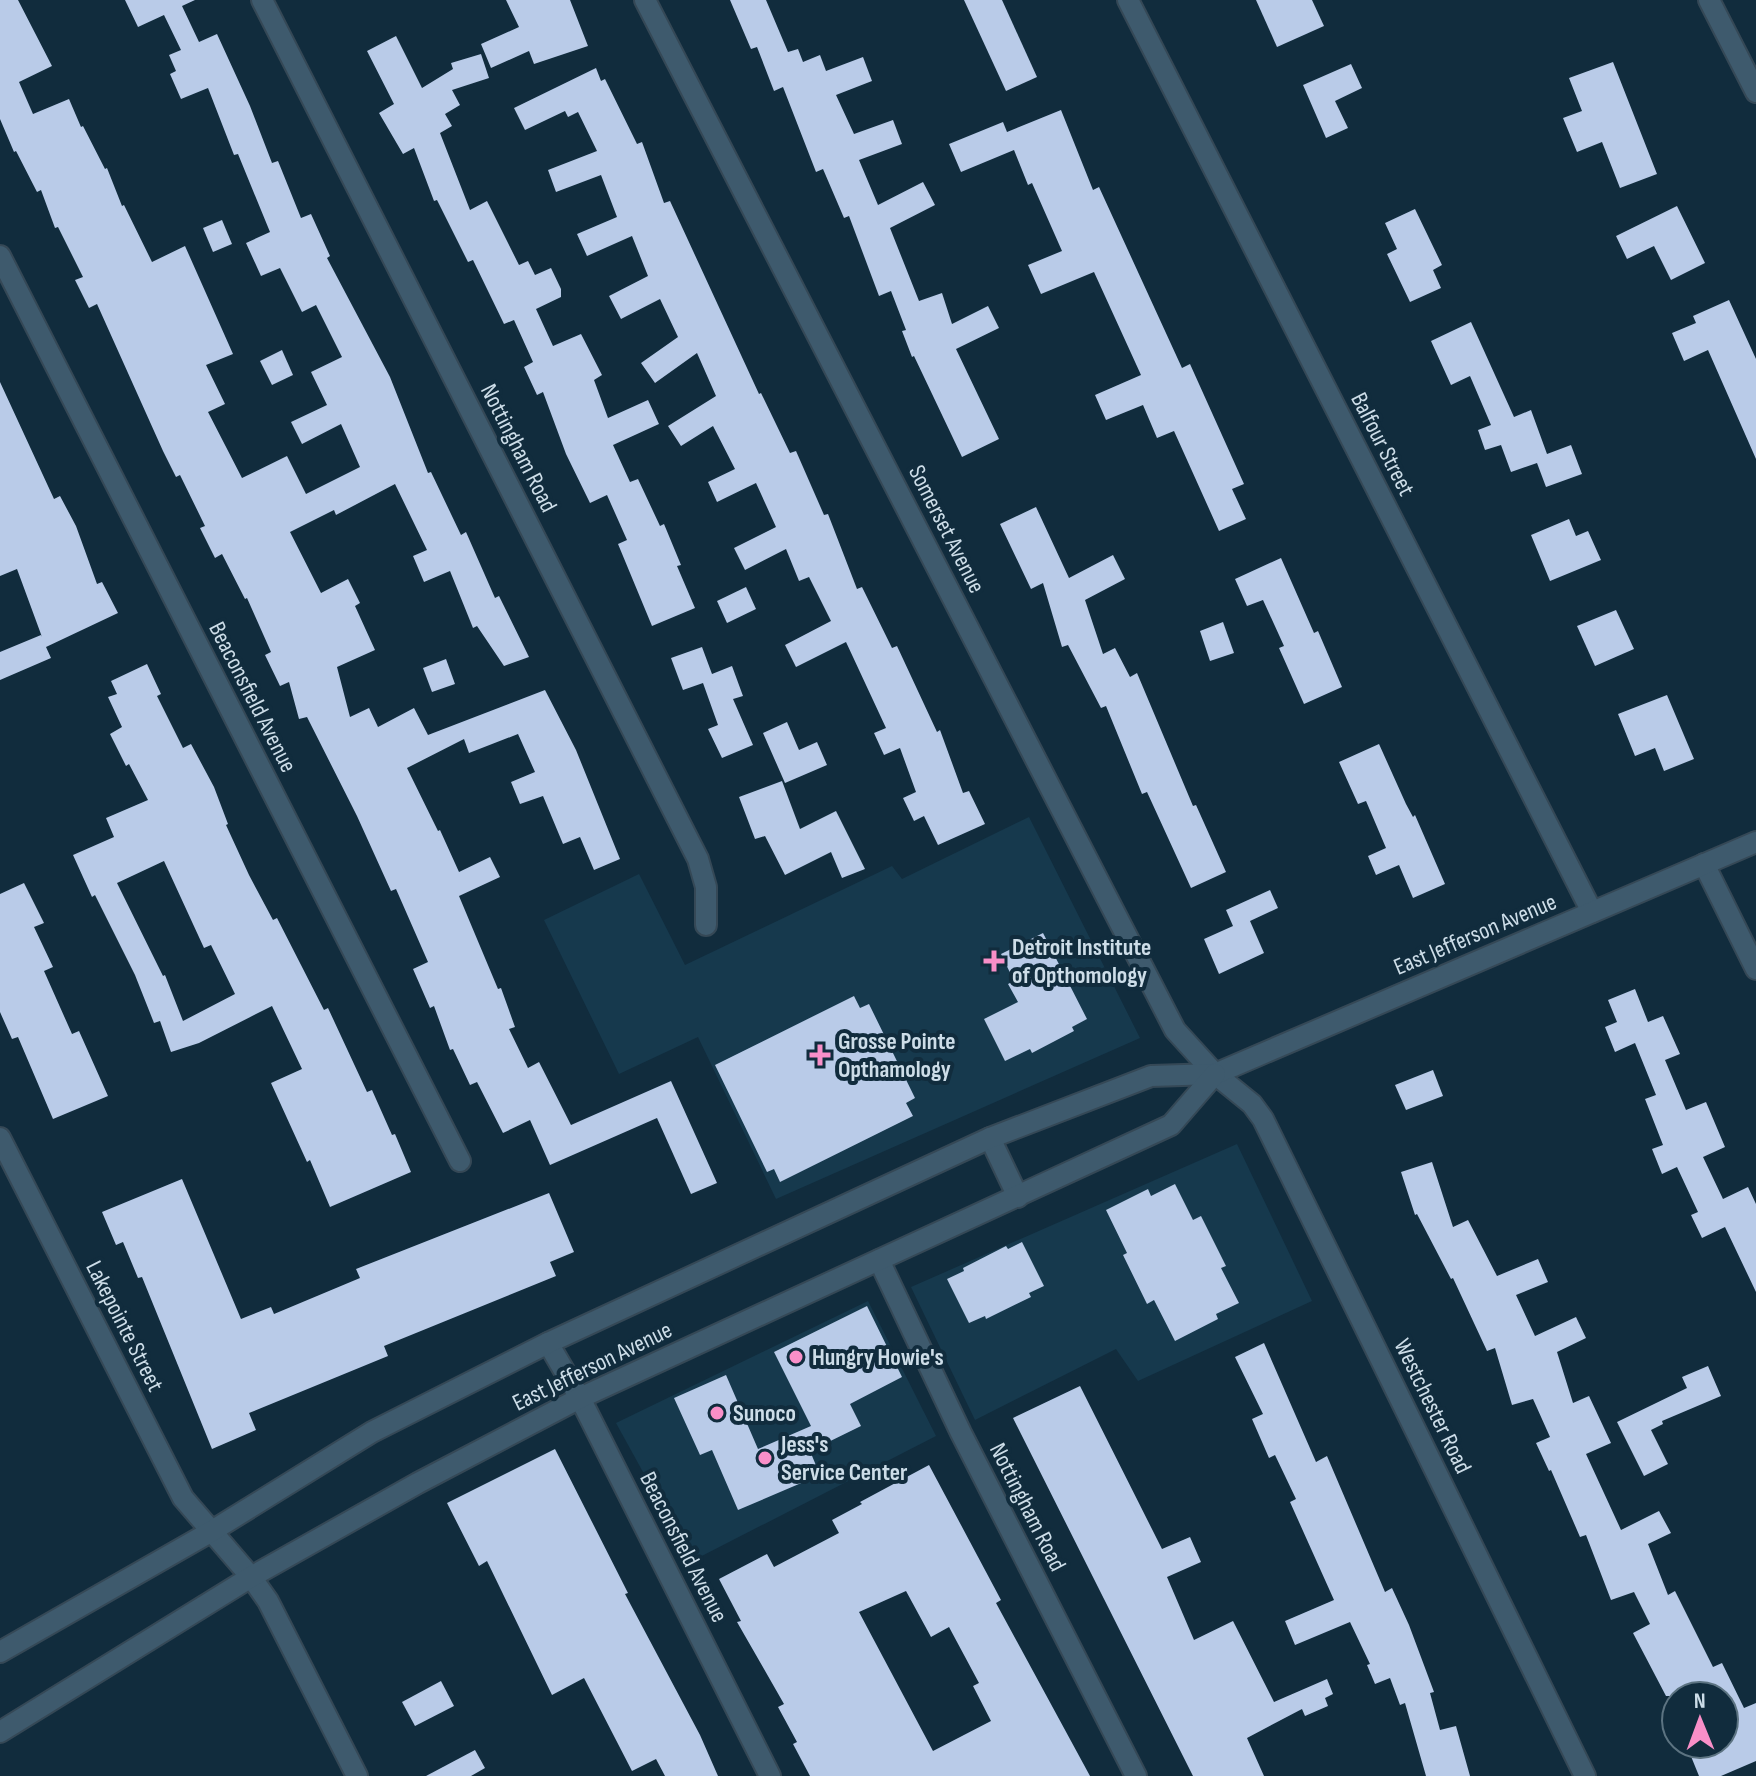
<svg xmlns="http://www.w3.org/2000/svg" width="1756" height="1776" font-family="'Sofia Sans Condensed',sans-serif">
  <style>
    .built { fill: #16394d }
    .building { fill: #b9cbe8; fill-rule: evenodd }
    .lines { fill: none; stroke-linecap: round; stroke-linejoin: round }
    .street-casing { stroke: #354856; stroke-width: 24 }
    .secondary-casing { stroke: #354856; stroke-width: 24 }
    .street { stroke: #3e5a6d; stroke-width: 20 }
    .secondary { stroke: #3e5a6d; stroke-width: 20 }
    .poi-dot { fill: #f98fc8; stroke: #112c3d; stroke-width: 3 }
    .labels { text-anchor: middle; stroke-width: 8; stroke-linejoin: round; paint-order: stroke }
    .street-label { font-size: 24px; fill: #cddde8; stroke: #112c3d }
    .poi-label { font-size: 24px; font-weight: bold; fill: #cddde8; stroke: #112c3d; text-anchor: start }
  </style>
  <rect width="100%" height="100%" fill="#112c3d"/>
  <g class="built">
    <polygon points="1029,817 1140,1038 776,1199 698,1037 619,1074 544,920 639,874 685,965 892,866 902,879"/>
    <polygon points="1237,1144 1312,1301 1138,1381 1116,1349 975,1420 911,1287"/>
    <polygon points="868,1301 936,1436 692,1561 616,1423"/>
  </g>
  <g class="building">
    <polygon points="0,0 18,0 52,66 19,82 33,114 69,99 81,127 83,126 105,169 107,168 122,206 124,205 152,262 185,246 233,354 206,365 225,404 208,412 242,478 287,456 306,494 360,467 341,424 302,444 291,422 327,405 311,372 342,357 316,305 302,312 280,268 261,276 246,243 270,232 238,154 234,155 208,88 181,99 170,74 176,71 169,55 181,50 164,15 138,27 125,0 195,0 182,6 199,42 217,34 250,106 272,163 278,161 301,218 311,214 330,256 327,258 390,377 428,473 431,472 461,535 466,532 495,598 499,596 529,657 504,666 477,626 473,628 450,571 424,582 413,556 427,550 395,484 336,515 334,510 290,532 321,593 348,579 360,603 355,606 375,650 337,667 350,717 369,708 378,727 414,708 428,735 545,690 576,750 620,859 594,870 580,837 563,844 543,796 520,804 511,782 535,772 518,734 469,753 464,739 407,768 438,831 440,830 459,872 490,857 500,877 459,896 498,989 501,988 515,1027 509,1029 528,1068 539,1062 571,1125 671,1081 717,1183 691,1194 657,1118 550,1165 530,1120 503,1133 477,1082 470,1085 453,1049 450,1050 434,1006 430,1008 413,969 428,962 396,889 391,891 357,816 307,717 299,719 289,682 280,686 265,655 271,652 247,598 245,599 222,554 215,558 200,528 205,526 180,475 176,477 163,451 97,304 89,308 75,280 83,277 58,227 55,228 41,190 37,192 16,151 14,152 0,119"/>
    <polygon points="506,0 570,0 588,46 534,64 529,51 491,68 481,44 519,27"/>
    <polygon points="730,0 766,0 788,52 798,49 803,62 820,55 826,71 863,57 872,81 836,95 854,134 893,120 902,144 859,160 878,205 923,182 935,205 890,228 919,301 942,293 952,324 988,306 999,328 956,349 999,439 962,457 914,356 912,357 902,331 906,330 891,291 879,296 849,216 844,218 823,169 816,172 783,87 774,91 757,47 751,49"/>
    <polygon points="964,0 1002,0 1037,77 1006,91"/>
    <polygon points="1256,0 1312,0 1324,26 1277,47"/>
    <polygon points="396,36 422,88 453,69 451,63 481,54 489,78 452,90 460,105 445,114 452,126 440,133 470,210 487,201 519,265 528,261 535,275 551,268 561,289 561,297 536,309 553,346 581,334 602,375 594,380 608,418 648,400 659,424 613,445 630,482 638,479 660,526 664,524 681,565 677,566 695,608 652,626 618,544 627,540 607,495 590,503 566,454 543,392 537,395 524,367 533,362 514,320 504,324 473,260 468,262 437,200 434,201 414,148 403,154 379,113 394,104 367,51"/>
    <polygon points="1613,62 1657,174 1620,188 1602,142 1577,152 1563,118 1582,111 1569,78"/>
    <polygon points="1351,64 1362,88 1335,101 1348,128 1326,138 1303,85"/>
    <polygon points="596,68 601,81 605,79 637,144 642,142 664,203 670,201 759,394 761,393 790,453 796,451 824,515 828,514 857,589 862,587 892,648 897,646 937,732 940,730 963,793 969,791 985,824 938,845 924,816 914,821 903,798 916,792 900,748 884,755 874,733 886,728 846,642 796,667 785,645 831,621 809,577 799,581 786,549 745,570 734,548 776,527 756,483 717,502 708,482 735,469 713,426 681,446 668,426 716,396 697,353 655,383 641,363 678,337 660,299 621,319 609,296 648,276 632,236 587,256 577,234 617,217 601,175 556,192 548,170 597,151 578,112 568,117 565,111 525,130 514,108"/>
    <polygon points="1061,110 1093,190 1099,187 1182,368 1190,364 1244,484 1232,489 1246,519 1219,531 1174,431 1157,438 1143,405 1106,420 1095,395 1141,375 1094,272 1041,294 1028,265 1062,251 1032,183 1028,185 1014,150 961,172 949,144 1003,122 1007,132"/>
    <polygon points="1677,206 1705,263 1671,280 1654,246 1627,259 1616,236"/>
    <polygon points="1415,209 1442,265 1433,270 1441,288 1410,302 1387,254 1397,249 1385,223"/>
    <polygon points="222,220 232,244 213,252 203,228"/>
    <polygon points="1729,300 1756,359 1756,459 1708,350 1684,361 1672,333 1696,323 1693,316"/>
    <polygon points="1471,322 1514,417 1531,410 1547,454 1571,445 1582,474 1546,487 1537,463 1511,472 1501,445 1485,450 1478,430 1491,425 1470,376 1451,385 1431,341"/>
    <polygon points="282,350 293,375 272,385 260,361"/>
    <polygon points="0,382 54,499 60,496 76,526 97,584 102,582 118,613 46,647 51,658 0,680 0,652 41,635 42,637 17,569 0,576"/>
    <polygon points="1036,507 1069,578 1113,555 1125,579 1085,600 1103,654 1115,648 1130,677 1137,673 1193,806 1196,805 1226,872 1191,888 1147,792 1142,794 1106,706 1101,708 1068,645 1062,647 1043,583 1031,589 1000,524"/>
    <polygon points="1569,519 1576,536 1588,531 1601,560 1550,581 1531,535"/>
    <polygon points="1281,558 1314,633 1318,631 1342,687 1304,704 1279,648 1284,646 1263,600 1247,606 1235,579"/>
    <polygon points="746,587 756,609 727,623 717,601"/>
    <polygon points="1616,610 1634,649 1595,666 1577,626"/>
    <polygon points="1223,622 1234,653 1210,661 1200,631"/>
    <polygon points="702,647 712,674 732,666 743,696 733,699 753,745 722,758 708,729 718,725 703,683 683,690 671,658"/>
    <polygon points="446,659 455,684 432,692 423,668"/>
    <path d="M147,664L161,694L157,696L183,748L191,744L214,787L228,824L226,825L249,875L273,920L277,918L324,1010L328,1008L367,1092L372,1090L392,1135L395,1134L411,1172L330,1207L310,1160L307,1162L271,1083L302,1069L272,1006L199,1043L171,1052L160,1021L154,1023L135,975L95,895L92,897L73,855L114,837L106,818L148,800L129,764L126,766L110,734L122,727L108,697L117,694L111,681ZM164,861L204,948L211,945L235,994L183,1021L165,975L163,976L117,883Z"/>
    <polygon points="1667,695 1694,759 1664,771 1655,748 1635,756 1618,714"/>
    <polygon points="787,722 799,750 817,742 827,765 785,783 763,733"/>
    <polygon points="1379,744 1406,804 1413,817 1415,815 1445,884 1413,898 1399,865 1376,875 1368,856 1386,848 1366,801 1358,804 1339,762"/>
    <polygon points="782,781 800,829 836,811 865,869 842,878 831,852 785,875 765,836 755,839 739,797"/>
    <polygon points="24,883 44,923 34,927 53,967 44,971 72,1034 79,1031 108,1096 53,1119 18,1037 12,1039 0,1012 0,894"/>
    <polygon points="1270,890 1278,908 1250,921 1264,953 1219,974 1204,939 1233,926 1226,910"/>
    <polygon points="1043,933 1087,1019 1072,1027 1074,1031 1032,1053 1030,1049 1005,1061 984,1019 1018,1002 1008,984 1014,981 1001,954"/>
    <polygon points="1635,989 1648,1022 1663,1016 1680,1054 1665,1060 1686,1110 1706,1102 1725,1147 1703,1157 1723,1199 1748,1187 1756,1204 1756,1292 1725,1227 1702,1238 1691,1215 1698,1212 1677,1167 1662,1174 1652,1149 1663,1145 1645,1099 1656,1095 1635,1043 1615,1052 1605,1027 1617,1022 1608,1000"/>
    <polygon points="854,996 860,1008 869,1004 915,1098 906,1103 913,1116 780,1182 774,1169 767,1172 715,1065"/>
    <polygon points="1433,1070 1443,1096 1406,1110 1395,1085"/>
    <polygon points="1432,1162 1453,1227 1468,1220 1497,1276 1538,1259 1548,1282 1516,1295 1535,1336 1576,1317 1586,1338 1557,1352 1573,1403 1589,1396 1611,1443 1586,1454 1621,1530 1659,1511 1671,1533 1648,1544 1668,1595 1675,1591 1713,1667 1722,1663 1744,1708 1756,1703 1756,1761 1721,1776 1699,1776 1686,1744 1724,1744 1724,1696 1666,1696 1633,1633 1650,1624 1634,1592 1611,1600 1586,1535 1580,1537 1551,1470 1549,1471 1536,1443 1550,1437 1533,1399 1512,1405 1495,1348 1487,1351 1453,1278 1451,1279 1417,1214 1415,1215 1401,1172"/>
    <polygon points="182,1179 241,1319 271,1307 274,1314 360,1278 356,1269 549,1193 574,1252 550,1262 556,1276 384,1346 388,1356 249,1413 256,1430 212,1449 142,1277 138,1278 123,1242 116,1245 102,1212"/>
    <polygon points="1175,1184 1193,1220 1201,1216 1226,1266 1221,1268 1239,1303 1216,1314 1218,1319 1175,1341 1154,1300 1147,1304 1123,1255 1127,1253 1106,1210 1148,1189 1151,1196"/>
    <polygon points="1022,1242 1044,1286 1029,1293 1031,1297 986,1319 985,1316 969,1323 947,1279 964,1271 963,1268 1006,1246 1008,1249"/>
    <polygon points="867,1306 902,1377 850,1404 861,1426 810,1451 820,1475 738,1510 712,1450 700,1455 674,1398 726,1375 758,1449 811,1426 774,1352"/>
    <polygon points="1264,1343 1316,1462 1327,1456 1385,1592 1392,1588 1409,1625 1434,1692 1430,1693 1440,1730 1456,1726 1470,1776 1426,1776 1405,1703 1400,1705 1390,1678 1375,1684 1367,1665 1370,1664 1350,1622 1295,1645 1285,1621 1334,1600 1290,1502 1296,1499 1275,1455 1269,1458 1252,1419 1263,1414 1235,1357"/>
    <polygon points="1708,1366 1721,1396 1662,1421 1663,1424 1651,1430 1668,1464 1644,1476 1617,1422 1687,1388 1682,1377"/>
    <polygon points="1080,1386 1162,1549 1190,1537 1201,1562 1167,1577 1194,1640 1233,1621 1274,1702 1327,1679 1333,1694 1325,1698 1328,1706 1305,1716 1302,1709 1247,1738 1264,1776 1193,1776 1013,1418"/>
    <polygon points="555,1449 628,1593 625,1594 700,1735 718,1776 665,1776 656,1759 632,1771 584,1678 552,1695 487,1561 479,1566 447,1503"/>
    <path d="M929,1465L1001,1600L996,1603L1090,1776H810L793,1744L797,1742L778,1707L784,1704L737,1622L741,1621L719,1579L767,1554L774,1567L839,1533L832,1520L862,1504L860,1502ZM906,1591L931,1637L949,1627L979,1683L973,1686L991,1721L933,1751L859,1612Z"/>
    <polygon points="441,1681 454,1706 415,1726 402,1702"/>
    <polygon points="475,1750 485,1768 471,1776 426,1776"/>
  </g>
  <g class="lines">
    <defs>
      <g id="street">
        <polyline points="262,0 698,859 706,887 706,925"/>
        <polyline points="645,0 1175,1030 1215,1074 1252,1104 1263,1119 1585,1776"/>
        <polyline points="1128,0 1592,912"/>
        <polyline points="1709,0 1756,92"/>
        <polyline points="0,256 460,1161"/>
        <polyline points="1704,864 1756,969"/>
        <polyline points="0,1138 183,1498 251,1577 268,1601 357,1776"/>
        <polyline points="879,1260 961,1433 1136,1776"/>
        <polyline points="548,1343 580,1398 770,1776"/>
      </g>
      <g id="secondary">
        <polyline points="990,1138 1018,1197"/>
        <polyline points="0,1652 212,1531 372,1432 548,1343 990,1138 1151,1076 1215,1074 1756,842"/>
        <polyline points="0,1732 251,1577 418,1483 580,1398 1171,1125 1215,1074"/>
      </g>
    </defs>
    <use href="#street" class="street-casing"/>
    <use href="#secondary" class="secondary-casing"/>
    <use href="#street" class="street"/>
    <use href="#secondary" class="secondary"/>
  </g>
  <g class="poi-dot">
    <path d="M990 949h8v8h8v8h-8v8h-8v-8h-8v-8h8z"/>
    <path d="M816 1043h8v8h8v8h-8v8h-8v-8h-8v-8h8z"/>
    <circle cx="796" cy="1357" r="8"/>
    <circle cx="717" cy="1413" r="8"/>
    <circle cx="765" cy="1458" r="8"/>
  </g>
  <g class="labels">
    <g class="street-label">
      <text transform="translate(1383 444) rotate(63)" y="8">Balfour Street</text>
      <text transform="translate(519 448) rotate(63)" y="8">Nottingham Road</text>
      <text transform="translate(947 529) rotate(63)" y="8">Somerset Avenue</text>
      <text transform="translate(253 697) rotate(63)" y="8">Beaconsfield Avenue</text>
      <text transform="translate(1475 934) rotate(-23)" y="8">East Jefferson Avenue</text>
      <text transform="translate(125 1326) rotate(63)" y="8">Lakepointe Street</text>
      <text transform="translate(592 1366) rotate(-26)" y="8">East Jefferson Avenue</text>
      <text transform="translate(1433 1406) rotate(64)" y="8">Westchester Road</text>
      <text transform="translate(1028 1507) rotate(63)" y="8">Nottingham Road</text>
      <text transform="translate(684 1547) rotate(63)" y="8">Beaconsfield Avenue</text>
    </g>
    <g class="poi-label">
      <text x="1012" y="955">Detroit Institute<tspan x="1012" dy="28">of Opthomology</tspan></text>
      <text x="838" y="1049">Grosse Pointe<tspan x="838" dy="28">Opthamology</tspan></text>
      <text x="812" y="1365">Hungry Howie's</text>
      <text x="733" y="1421">Sunoco</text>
      <text x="781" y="1452">Jess's<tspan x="781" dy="28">Service Center</tspan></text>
    </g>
  </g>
  <g transform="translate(1700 1720) rotate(359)"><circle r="38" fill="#112c3d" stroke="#5c7381" stroke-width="2"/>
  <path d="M0-6L14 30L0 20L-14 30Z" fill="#f98fc8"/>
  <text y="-12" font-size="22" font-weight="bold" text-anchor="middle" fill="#cddde8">N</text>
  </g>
</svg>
